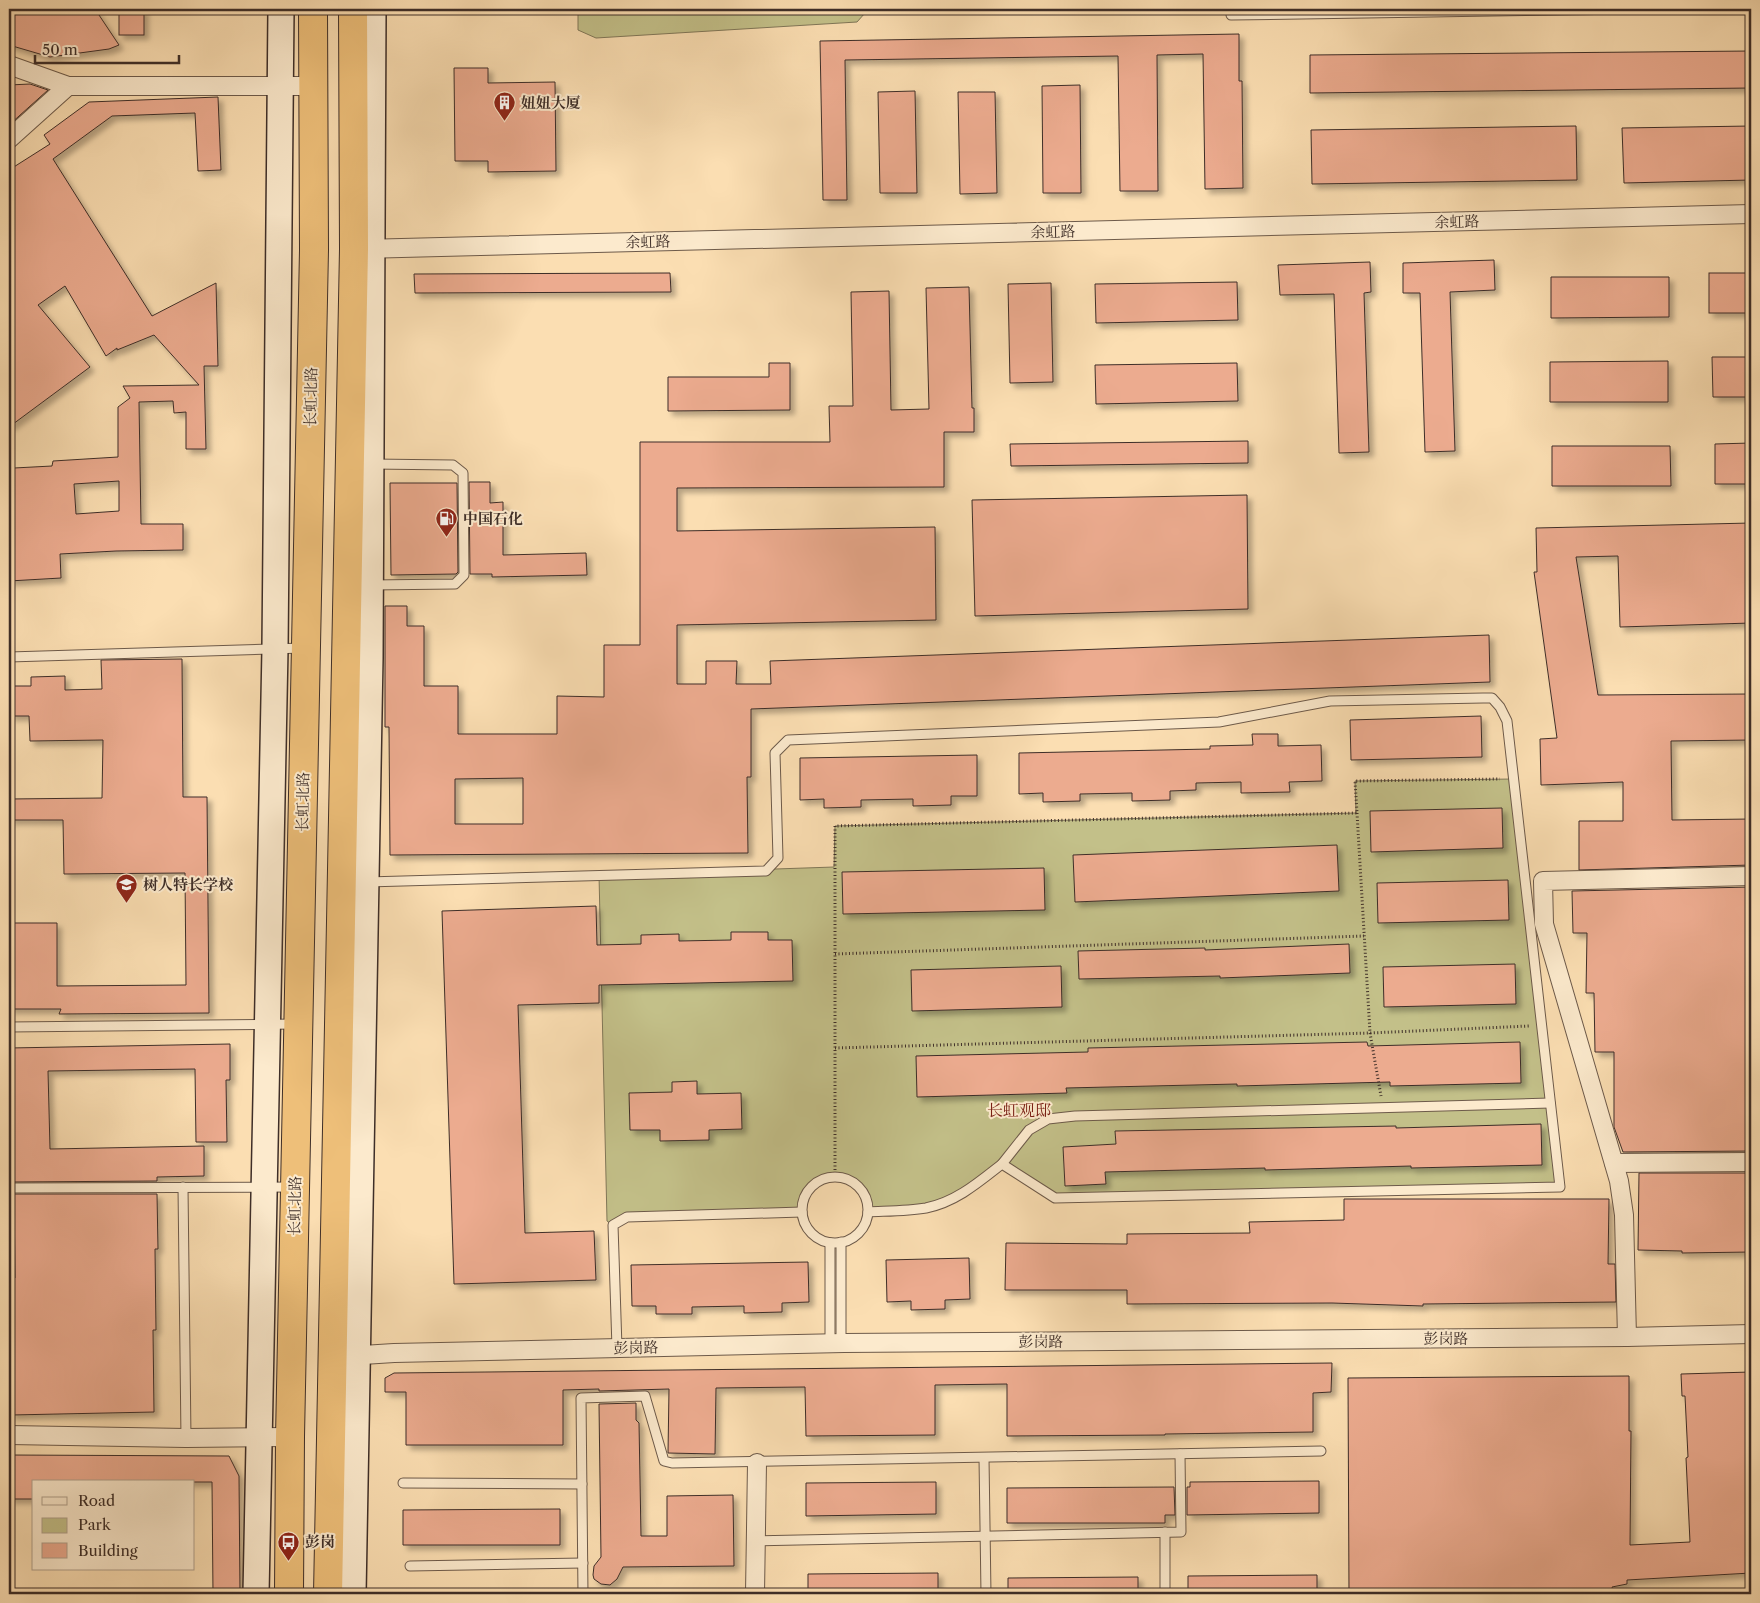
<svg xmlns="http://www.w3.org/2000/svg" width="1760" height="1603" font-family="'Libre Caslon Text','Noto Serif SC',serif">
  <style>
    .green { fill: #c3c089; stroke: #807758 }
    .building { fill: #ecab8f; stroke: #3e2e28; fill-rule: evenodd; filter: url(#shadow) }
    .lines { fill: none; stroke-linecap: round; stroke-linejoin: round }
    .lane-casing { stroke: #6d5a4a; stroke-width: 11 }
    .street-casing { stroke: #6d5a4a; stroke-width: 20 }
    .secondary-casing { stroke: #3e2e28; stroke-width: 28 }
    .highway-casing { stroke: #3e2e28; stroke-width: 30 }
    .path { stroke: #3e2e28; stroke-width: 3; stroke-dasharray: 1 2.5; stroke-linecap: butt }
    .lane { stroke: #fceacd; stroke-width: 9 }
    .street { stroke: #fceacd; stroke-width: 18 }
    .secondary { stroke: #fceacd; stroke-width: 25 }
    .highway { stroke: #eebf79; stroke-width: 28 }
    .labels { text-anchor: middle; stroke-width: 4; stroke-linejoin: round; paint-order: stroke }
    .poi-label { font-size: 15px; font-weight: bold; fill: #3e2e28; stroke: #fceacd; text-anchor: start }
    .street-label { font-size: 15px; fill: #3e2e28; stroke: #fceacd }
    .neighbourhood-label { font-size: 16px; fill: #7a1f14; stroke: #fceacd }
  </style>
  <defs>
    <filter id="shadow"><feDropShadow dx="4.5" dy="4.5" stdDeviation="2.5" flood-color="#0004"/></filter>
  </defs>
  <rect width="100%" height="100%" fill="#fbdeb2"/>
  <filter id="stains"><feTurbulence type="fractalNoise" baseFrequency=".004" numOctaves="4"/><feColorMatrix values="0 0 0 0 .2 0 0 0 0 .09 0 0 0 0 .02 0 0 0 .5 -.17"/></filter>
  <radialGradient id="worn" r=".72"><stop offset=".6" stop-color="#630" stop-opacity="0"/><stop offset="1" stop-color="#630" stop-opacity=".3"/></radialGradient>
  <g class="green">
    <polygon points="578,9 865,9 865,13 857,22 596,38 578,30"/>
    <path d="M1513,779L1560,1187L1055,1198L1002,1164L976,1185L927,1208L868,1212C863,1165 806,1166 802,1212L627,1217L613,1225L607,1221L599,875L834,867L835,826L1356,813L1355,781Z"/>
  </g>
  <g class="building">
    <polygon points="9,9 95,9 119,45 109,49 50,57 9,45"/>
    <rect x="119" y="9" width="25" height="26"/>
    <polygon points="1239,34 1239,81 1242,81 1243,188 1205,189 1203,54 1157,55 1158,191 1120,191 1118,56 845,60 847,200 823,200 820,41"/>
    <polygon points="1751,51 1751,88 1310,93 1310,55"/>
    <polygon points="454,68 488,68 488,83 555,82 556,171 488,172 488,161 455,161"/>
    <polygon points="30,84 48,90 9,125 9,85"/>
    <polygon points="1080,85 1081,193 1043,193 1042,86"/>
    <polygon points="915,91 917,193 880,193 878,92"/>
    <polygon points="958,92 995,92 997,193 960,194"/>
    <path d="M218,97L221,170L198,171L195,113L112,116L53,159L152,316L216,283L218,366H204L206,449H186V412L174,413L173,401L139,402L141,524H183V550L116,551L60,554L61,578L9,581V473H14V468L52,466L53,461L118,457V407L130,398L123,386L199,385L154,335L117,350V348L106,356L65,286L38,305L90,367L9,427V170L50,144L44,135L89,102ZM119,481V511L76,514L74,484Z"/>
    <polygon points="1576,126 1577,180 1312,184 1311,130"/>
    <polygon points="1751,126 1751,180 1624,183 1622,128"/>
    <polygon points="1494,260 1495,290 1450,292 1455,451 1425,452 1420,293 1403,293 1403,263"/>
    <polygon points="1370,262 1371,292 1364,293 1369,452 1339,453 1334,294 1280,295 1278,265"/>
    <polygon points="670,273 671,292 415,293 414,274"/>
    <rect x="1709" y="273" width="42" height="40"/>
    <polygon points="1551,277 1669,277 1669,317 1551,318"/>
    <polygon points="1237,282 1238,320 1096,323 1095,284"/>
    <polygon points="1051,283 1053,382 1010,383 1008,284"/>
    <path d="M969,287L972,408H974V432H944V487L677,488V531L935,527L936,620L677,625V684H706V661H737L736,684H771L770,661L1489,635L1490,682L751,709V777H747L748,853L390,855L389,727H385V606H407V626H424V686H458V734H557V696L604,697V645H640V442H830L829,406H853L851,292L889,291L891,410L929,409L926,288ZM523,778V824H455V779Z"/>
    <polygon points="1712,357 1751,357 1751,397 1713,397"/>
    <polygon points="1668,361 1668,402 1550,402 1550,362"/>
    <polygon points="769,363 790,363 790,410 668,411 668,377 769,377"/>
    <polygon points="1237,363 1238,401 1096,404 1095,365"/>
    <polygon points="1248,441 1248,463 1011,466 1010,444"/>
    <polygon points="1751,443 1751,484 1715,484 1715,444"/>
    <polygon points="1552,446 1670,446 1671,486 1552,486"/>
    <polygon points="469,482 490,482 490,503 503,502 503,555 586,553 587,575 492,577 492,574 470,574"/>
    <polygon points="390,483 457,483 458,572 456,574 391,575"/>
    <polygon points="1247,495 1248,609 975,616 972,500"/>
    <polygon points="1751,523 1751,623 1620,627 1618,556 1576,557 1598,695 1751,694 1751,740 1671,741 1672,820 1751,819 1751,865 1579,870 1579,821 1623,821 1623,782 1541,785 1540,739 1557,738 1534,572 1537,572 1536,528"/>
    <polygon points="182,659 183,797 207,797 209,1013 59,1014 61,1009 9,1009 9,923 57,923 57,986 186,985 185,873 64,874 63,820 9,820 9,799 102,798 103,740 30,741 29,716 10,716 10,686 31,686 31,677 65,676 65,690 102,689 101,660"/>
    <polygon points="1481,716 1482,757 1351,760 1350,720"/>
    <polygon points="1252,734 1278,734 1278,746 1321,745 1322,781 1289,782 1290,792 1241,793 1241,782 1196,783 1196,790 1170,791 1170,800 1132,801 1132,793 1080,794 1080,801 1043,802 1043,793 1019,794 1019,753 1210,749 1210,746 1253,745"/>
    <polygon points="977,755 977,796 951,796 951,805 913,806 913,799 861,800 861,807 824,808 824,799 800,800 800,758"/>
    <polygon points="1502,808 1503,848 1371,852 1370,811"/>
    <polygon points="1337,845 1339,891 1075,902 1073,855"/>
    <polygon points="1044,868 1045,910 843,914 842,872"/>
    <polygon points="1508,880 1509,920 1378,923 1377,883"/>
    <polygon points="1751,887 1751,1151 1623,1152 1614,1127 1614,1052 1595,1052 1594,993 1586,993 1587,933 1573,933 1572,891"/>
    <polygon points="596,906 597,945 641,944 641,935 679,934 679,941 731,940 731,932 768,932 768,940 792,940 793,981 599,985 599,1003 518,1005 525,1233 594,1231 596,1280 454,1284 442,911"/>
    <polygon points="1349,944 1350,973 1220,978 1220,976 1079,979 1078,951 1205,948 1205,950"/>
    <polygon points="1515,964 1516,1004 1384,1007 1383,967"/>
    <polygon points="1061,966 1062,1007 912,1011 911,970"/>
    <polygon points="1367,1042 1368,1046 1520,1042 1521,1083 1390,1086 1390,1082 1237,1086 1237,1084 1066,1088 1067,1093 917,1097 916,1056 1088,1052 1088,1048"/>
    <polygon points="230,1044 230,1080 226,1080 227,1142 196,1142 195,1069 48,1071 50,1149 204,1146 204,1176 157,1177 157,1181 14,1182 14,1179 9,1179 9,1048"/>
    <polygon points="697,1081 697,1094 741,1093 742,1129 709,1130 709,1140 660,1141 660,1130 630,1130 629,1093 672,1092 672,1082"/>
    <polygon points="1541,1124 1542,1165 1411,1168 1411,1166 1265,1170 1265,1168 1105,1172 1106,1184 1065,1186 1063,1147 1116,1144 1115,1131 1396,1126 1396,1128"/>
    <polygon points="1639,1173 1751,1173 1751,1252 1682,1253 1682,1251 1638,1250"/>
    <polygon points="14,1194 157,1194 158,1249 155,1249 156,1330 153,1330 154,1412 11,1415 10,1360 14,1360 12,1278 15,1278"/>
    <polygon points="1344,1199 1609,1199 1608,1264 1615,1264 1616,1302 1423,1304 1423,1306 1332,1303 1127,1304 1127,1290 1005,1290 1006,1243 1127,1244 1127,1234 1250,1233 1249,1222 1344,1220"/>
    <polygon points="969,1258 970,1299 945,1300 945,1309 911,1310 911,1301 887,1302 886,1260"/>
    <polygon points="808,1262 809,1302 782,1303 782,1312 744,1313 744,1306 692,1307 692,1314 656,1314 656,1306 632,1306 631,1265"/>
    <polygon points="1332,1363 1331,1392 1313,1393 1313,1432 1165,1434 1165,1435 1007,1436 1007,1384 935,1385 935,1435 806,1436 805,1387 716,1388 715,1454 668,1453 669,1389 599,1391 599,1389 563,1390 563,1445 406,1445 406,1392 385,1392 385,1378 394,1373"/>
    <polygon points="1751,1372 1751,1573 1627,1580 1627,1584 1612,1587 1614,1594 1349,1594 1348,1378 1629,1376 1629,1431 1631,1431 1630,1545 1690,1542 1686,1458 1688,1457 1685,1396 1682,1396 1681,1374"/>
    <polygon points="636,1403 636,1420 639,1423 641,1536 667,1536 667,1496 733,1495 734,1566 623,1567 617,1579 610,1585 601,1584 594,1579 593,1575 594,1566 601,1557 599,1404"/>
    <polygon points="9,1455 229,1456 239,1476 240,1594 213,1594 212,1482 34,1482 34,1499 9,1499"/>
    <polygon points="1319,1481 1319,1513 1187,1515 1187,1487 1190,1487 1190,1482"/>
    <polygon points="936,1482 936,1514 806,1516 806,1483"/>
    <polygon points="1174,1487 1175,1515 1165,1515 1165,1523 1007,1523 1007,1488"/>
    <polygon points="560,1509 560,1545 403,1545 403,1510"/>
    <polygon points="938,1573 938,1594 808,1594 808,1574"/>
    <polygon points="1317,1575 1317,1594 1188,1594 1188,1576"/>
    <polygon points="1138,1577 1138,1594 1008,1594 1008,1578"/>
  </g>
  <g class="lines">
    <defs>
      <g id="lane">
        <polyline points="1231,15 1631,9"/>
        <polyline points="371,585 455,584 464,575 463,473 453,465 372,464"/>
        <polyline points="9,657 303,648"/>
        <path d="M367,882L766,871L778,858L775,753L788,740L1219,722L1330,701L1483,698H1492L1500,707L1507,721L1560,1187L1055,1198L1002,1164C979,1182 956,1202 926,1208C908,1211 887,1211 868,1212"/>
        <polyline points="9,1027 296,1024"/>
        <polyline points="1002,1164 1029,1130 1048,1119 1075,1116 1550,1103"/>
        <circle cx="835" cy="1210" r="33"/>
        <polyline points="183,1187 186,1438"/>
        <polyline points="9,1188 293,1187"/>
        <polyline points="841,1242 841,1343"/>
        <polyline points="830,1344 830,1243"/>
        <polyline points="617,1348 613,1225 627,1217 802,1212"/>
        <polyline points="984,1458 986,1594"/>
        <polyline points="403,1483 582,1484"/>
        <polyline points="1165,1532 1165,1594"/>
        <polyline points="756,1541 1181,1532 1180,1454"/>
        <polyline points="410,1566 583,1563"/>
        <polyline points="583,1594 581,1398 645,1396 664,1461 672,1463 1321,1451"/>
      </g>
      <g id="street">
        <polyline points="9,65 68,86 313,86"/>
        <polyline points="9,139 68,86"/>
        <polyline points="362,249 1751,214"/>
        <polyline points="1614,1163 1751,1162"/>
        <polyline points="1627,1337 1624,1215 1619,1181 1544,924 1543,881 1751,876"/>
        <polyline points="347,1356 394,1353 844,1343 1627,1337 1751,1334"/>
        <polyline points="9,1435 186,1438 290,1437"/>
        <polyline points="755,1594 757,1463"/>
      </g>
      <g id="secondary">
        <polyline points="256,1594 275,649 281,9"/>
        <polyline points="353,1594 370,658 373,9"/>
      </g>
      <g id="highway">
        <polyline points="289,1594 290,1437 314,250 313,9"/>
        <polyline points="328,1594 354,249 353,9"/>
      </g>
    </defs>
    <use href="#lane" class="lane-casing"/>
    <use href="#street" class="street-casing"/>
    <use href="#secondary" class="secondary-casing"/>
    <use href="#highway" class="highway-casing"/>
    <g class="path">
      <polyline points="1357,813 1370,1033 1381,1096"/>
      <polyline points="835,954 1364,936"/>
      <polyline points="835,1048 1370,1033 1529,1026"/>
      <polyline points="835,1177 835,826 1357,813 1355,781 1500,779"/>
    </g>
    <use href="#lane" class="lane"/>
    <use href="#street" class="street"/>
    <use href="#secondary" class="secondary"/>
    <use href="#highway" class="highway"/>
  </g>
  <defs>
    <symbol id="building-pin" viewBox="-11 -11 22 30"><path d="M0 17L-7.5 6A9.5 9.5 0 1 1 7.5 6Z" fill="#8f2418" stroke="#fceacd"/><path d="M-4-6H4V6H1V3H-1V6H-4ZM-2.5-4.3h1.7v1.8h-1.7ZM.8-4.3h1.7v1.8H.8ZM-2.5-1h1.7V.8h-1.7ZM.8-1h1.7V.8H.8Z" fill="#fff"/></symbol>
    <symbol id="fuel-pin" viewBox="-11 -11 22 30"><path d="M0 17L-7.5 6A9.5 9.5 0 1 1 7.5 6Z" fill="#8f2418" stroke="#fceacd"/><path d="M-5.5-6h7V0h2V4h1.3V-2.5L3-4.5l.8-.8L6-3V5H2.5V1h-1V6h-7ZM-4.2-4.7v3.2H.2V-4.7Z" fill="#fff"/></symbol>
    <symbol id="school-pin" viewBox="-11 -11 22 30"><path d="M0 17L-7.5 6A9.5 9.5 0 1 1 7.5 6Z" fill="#8f2418" stroke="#fceacd"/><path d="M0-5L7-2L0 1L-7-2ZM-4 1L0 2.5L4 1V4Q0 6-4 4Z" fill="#fff"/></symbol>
    <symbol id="bus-pin" viewBox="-11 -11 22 30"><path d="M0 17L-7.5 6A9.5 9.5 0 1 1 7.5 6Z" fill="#8f2418" stroke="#fceacd"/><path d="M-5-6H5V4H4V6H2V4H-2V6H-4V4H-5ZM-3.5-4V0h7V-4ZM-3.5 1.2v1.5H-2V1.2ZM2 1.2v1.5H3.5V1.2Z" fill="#fff"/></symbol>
  </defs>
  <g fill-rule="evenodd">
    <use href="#building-pin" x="492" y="90" width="25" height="34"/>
    <use href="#fuel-pin" x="434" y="506" width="25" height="34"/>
    <use href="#school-pin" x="114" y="872" width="25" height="34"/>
    <use href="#bus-pin" x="276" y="1530" width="25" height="34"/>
  </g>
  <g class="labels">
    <g class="poi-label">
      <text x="521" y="108">妞妞大厦</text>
      <text x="463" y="524">中国石化</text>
      <text x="143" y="890">树人特长学校</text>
      <text x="305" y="1547">彭岗</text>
    </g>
    <g class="street-label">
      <text transform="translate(1457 222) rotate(-1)" y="5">余虹路</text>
      <text transform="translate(1053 232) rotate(-1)" y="5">余虹路</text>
      <text transform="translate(648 242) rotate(-1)" y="5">余虹路</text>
      <text transform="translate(311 397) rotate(-89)" y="5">长虹北路</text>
      <text transform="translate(303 802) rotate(-89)" y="5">长虹北路</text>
      <text transform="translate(295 1206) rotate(-89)" y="5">长虹北路</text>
      <text x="1446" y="1344">彭岗路</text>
      <text x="1041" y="1347">彭岗路</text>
      <text transform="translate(636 1348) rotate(-1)" y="5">彭岗路</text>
    </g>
    <g class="neighbourhood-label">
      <text x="1019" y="1116">长虹观邸</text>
    </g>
  </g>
  <rect width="1760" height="1603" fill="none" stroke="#fbdeb2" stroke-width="30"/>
  <rect x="10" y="10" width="1740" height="1583" fill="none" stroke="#3e2e28" stroke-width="2.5"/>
  <rect x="15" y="15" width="1730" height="1573" fill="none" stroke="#3e2e28"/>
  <rect x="32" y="1480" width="162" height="90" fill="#fceacd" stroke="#b09f8b"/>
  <rect x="42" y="1497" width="25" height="8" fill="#fceacd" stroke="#b09f8b"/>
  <text x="78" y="1506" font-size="15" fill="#3e2e28">Road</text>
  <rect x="42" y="1518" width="25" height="15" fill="#c3c089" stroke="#b09f8b"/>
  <text x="78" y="1530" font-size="15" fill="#3e2e28">Park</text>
  <rect x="42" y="1543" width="25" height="15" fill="#ecab8f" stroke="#b09f8b"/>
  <text x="78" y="1556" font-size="15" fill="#3e2e28">Building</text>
  <path d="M35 55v8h144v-8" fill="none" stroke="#3e2e28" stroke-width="2.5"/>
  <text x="42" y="55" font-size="15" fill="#3e2e28" stroke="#fceacd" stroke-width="4" paint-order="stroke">50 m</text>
  <rect width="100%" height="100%" filter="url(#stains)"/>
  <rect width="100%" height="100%" fill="url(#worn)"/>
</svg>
